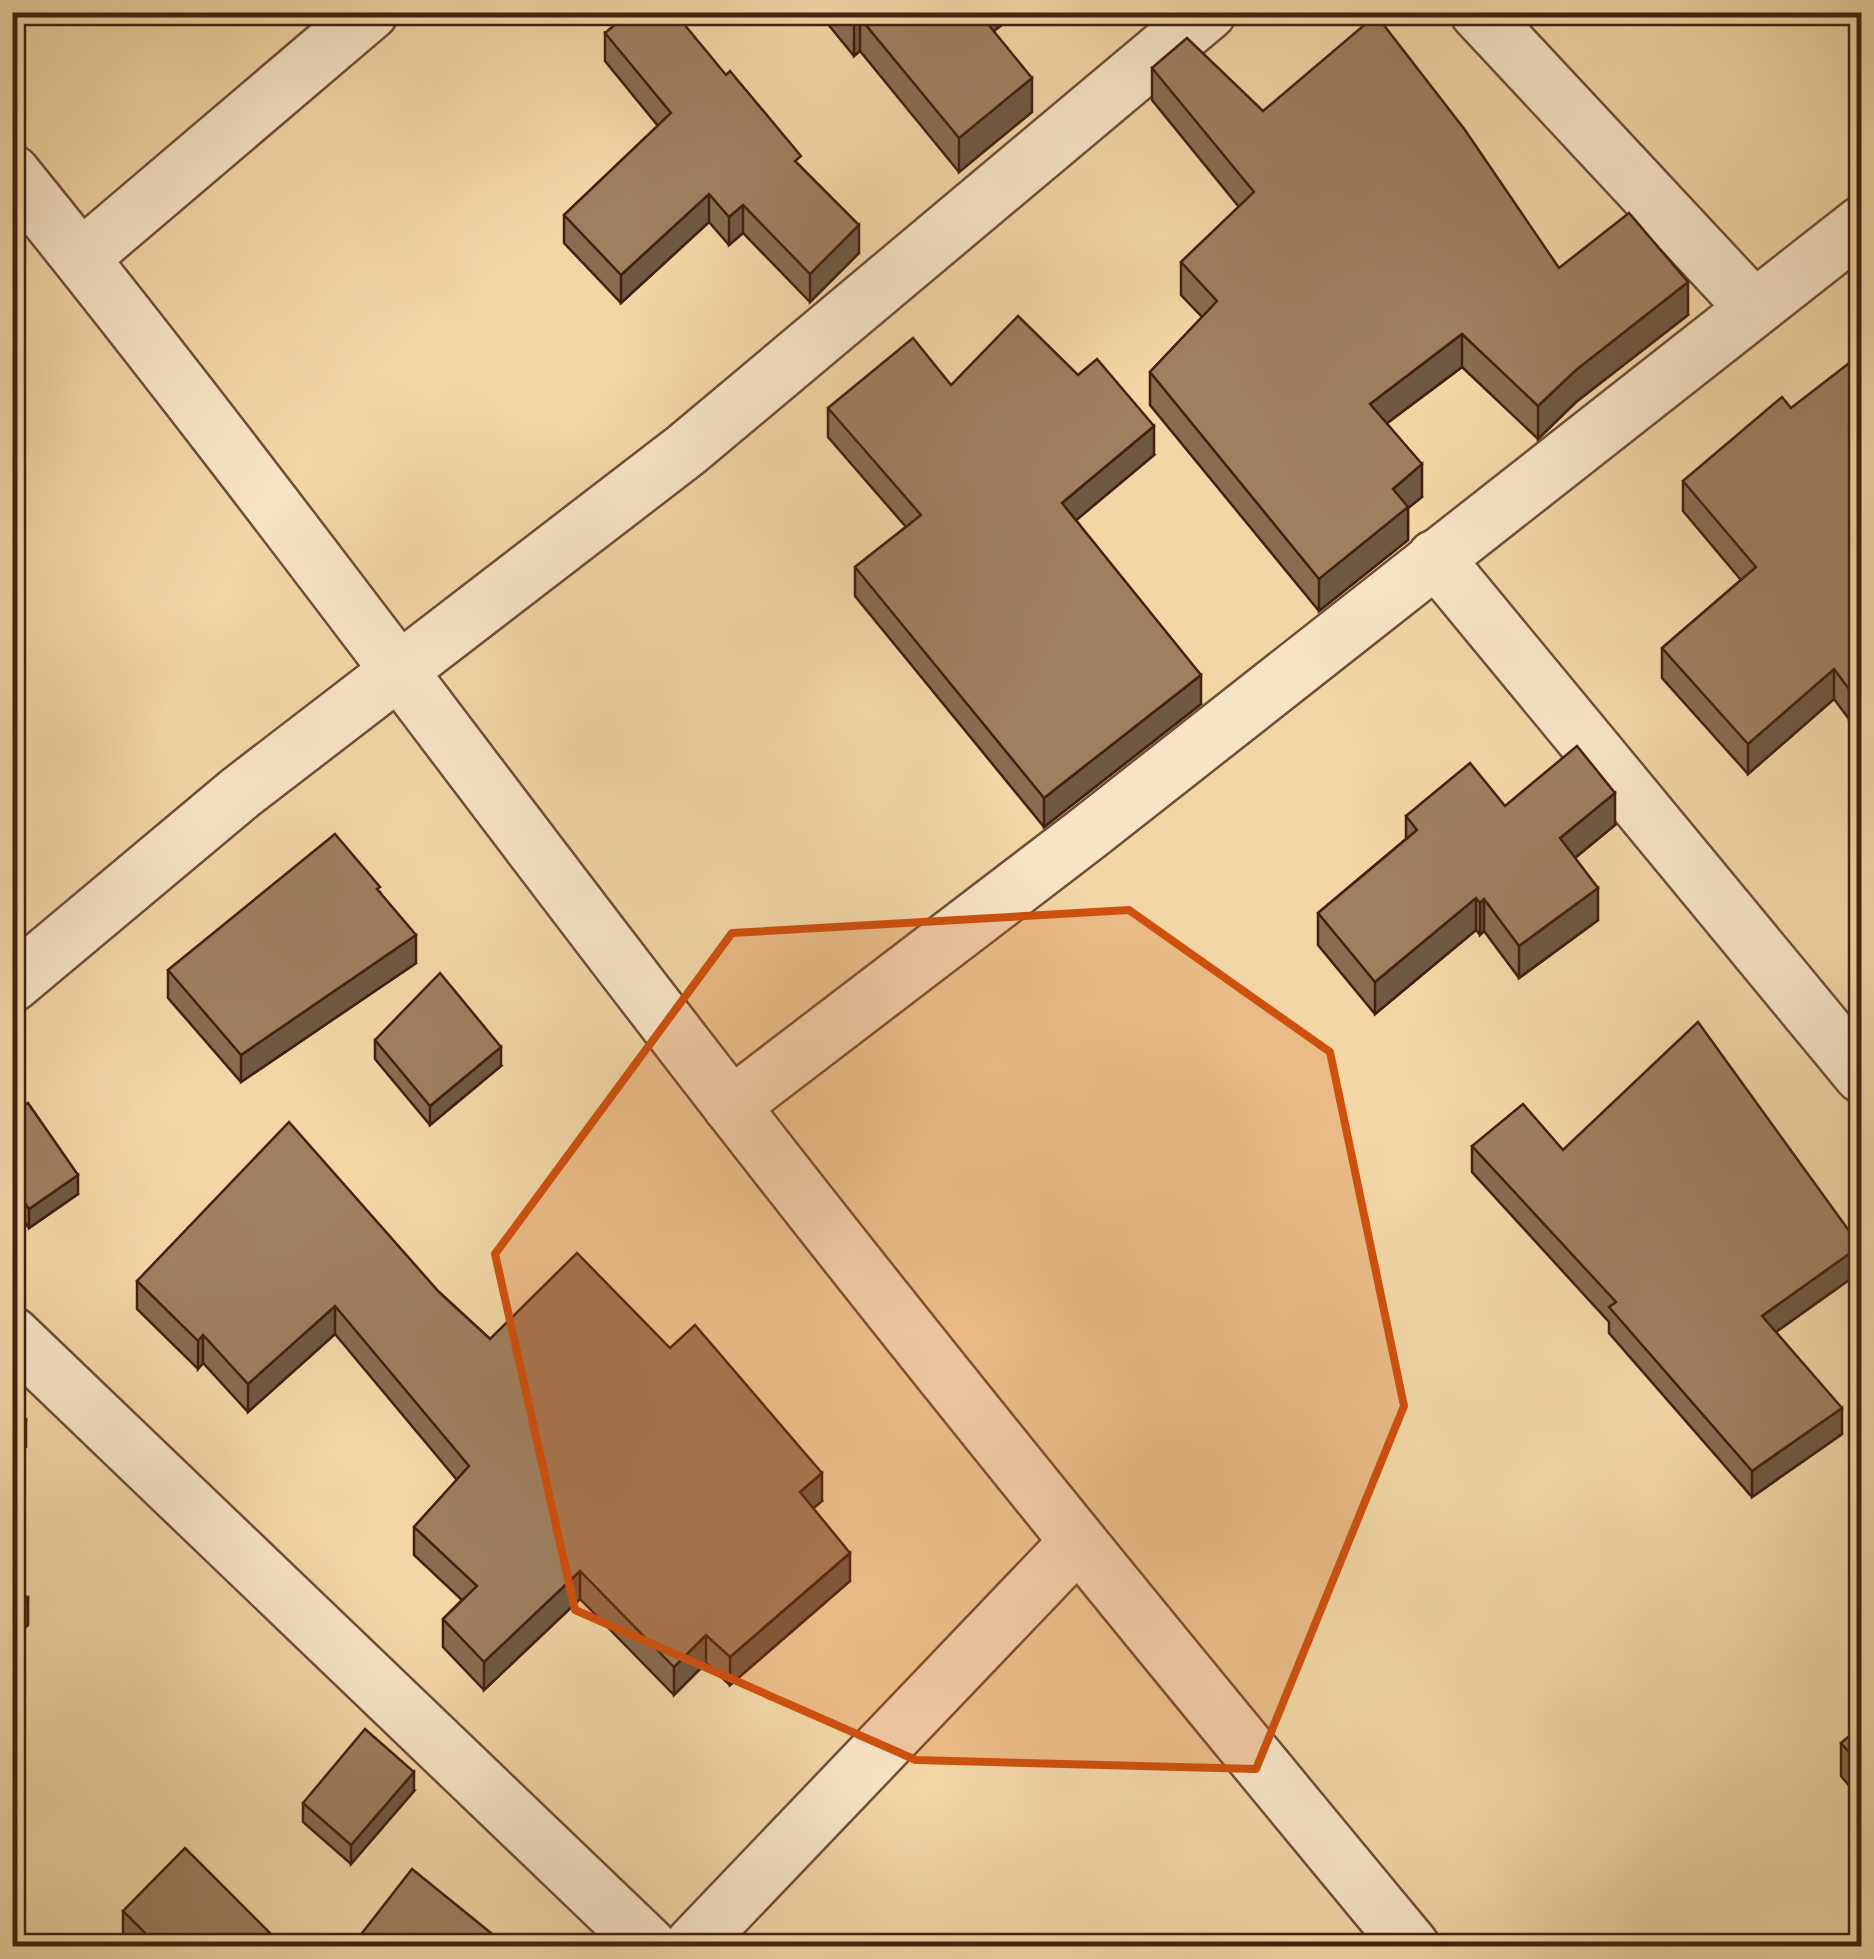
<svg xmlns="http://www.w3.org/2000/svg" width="1874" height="1959" font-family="Vollkorn,serif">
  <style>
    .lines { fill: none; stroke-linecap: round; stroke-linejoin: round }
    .minor-casing { stroke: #6f4e36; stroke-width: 60 }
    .minor { stroke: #f7e4c5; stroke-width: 55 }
    .wall { fill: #886d51; stroke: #432010; stroke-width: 2.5 }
    .shaded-wall { fill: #6f5942; stroke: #432010; stroke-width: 2.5 }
    .building { fill: #9e7f5e; stroke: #432010; stroke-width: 2.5 }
    .marked { fill: #cf500d; fill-opacity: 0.2; stroke: #cf500d; stroke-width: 8; stroke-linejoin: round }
  </style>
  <rect width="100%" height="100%" fill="#f2d6a6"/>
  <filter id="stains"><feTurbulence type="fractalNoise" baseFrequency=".002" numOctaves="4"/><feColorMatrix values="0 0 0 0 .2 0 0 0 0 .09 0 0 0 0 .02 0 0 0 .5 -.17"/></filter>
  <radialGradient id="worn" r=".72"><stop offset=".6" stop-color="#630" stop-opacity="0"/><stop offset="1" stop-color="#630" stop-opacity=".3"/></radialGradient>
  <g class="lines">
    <defs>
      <g id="minor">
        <polyline points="1478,12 1754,308"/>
        <path d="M12,173C260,479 491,798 733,1108C954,1392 1182,1670 1411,1946"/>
        <polyline points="81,258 370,12"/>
        <polyline points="1435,558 1862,1075"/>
        <polyline points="12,984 240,793 686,450 1208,12"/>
        <polyline points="731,1106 1088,833 1862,224"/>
        <polyline points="12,1335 649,1946"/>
        <polyline points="692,1946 1077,1543"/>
      </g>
    </defs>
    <use href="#minor" class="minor-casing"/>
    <use href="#minor" class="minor"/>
  </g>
  <g class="wall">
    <polygon points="818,12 1019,12 994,31 1032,112 959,172 860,51 854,56"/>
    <polygon points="605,33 801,167 859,253 810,302 743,233 729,245 709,222 621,303 564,243 564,215 658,126 605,61"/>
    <polygon points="1152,68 1263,111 1559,268 1688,315 1576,402 1538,439 1462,367 1387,423 1422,497 1408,508 1408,540 1319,611 1150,405 1150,372 1202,317 1181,295 1181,262 1239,207 1152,100"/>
    <polygon points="1862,363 1862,709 1849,719 1834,699 1748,774 1662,678 1662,648 1741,580 1683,511 1683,481 1791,408"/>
    <polygon points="951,385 1154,455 1076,520 1201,704 1044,827 855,596 855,567 906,527 828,437 828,408"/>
    <polygon points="1505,806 1615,825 1575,858 1598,920 1519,978 1484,931 1480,935 1476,930 1375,1014 1318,945 1318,913 1406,839 1406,816"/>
    <polygon points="380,892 416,963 241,1082 168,998 168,970"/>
    <polygon points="375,1040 501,1066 430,1125 375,1059"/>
    <polygon points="12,1113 78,1194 29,1228 12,1204"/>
    <polygon points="1472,1146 1563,1150 1860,1272 1776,1332 1842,1434 1752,1497 1609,1333 1609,1322 1472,1172"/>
    <polygon points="137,1281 439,1292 490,1339 822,1501 813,1508 850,1581 730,1685 706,1663 674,1695 580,1599 484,1690 443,1647 443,1619 462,1600 414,1555 414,1527 457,1480 335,1334 248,1412 203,1363 198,1369 137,1309"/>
    <polygon points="1862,1726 1862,1801 1841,1776 1841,1743"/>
    <polygon points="414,1791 351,1864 303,1822 303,1803"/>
    <polygon points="123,1911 283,1946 127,1946 123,1942"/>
  </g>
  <g class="shaded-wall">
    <polygon points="976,12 1019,12 976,44"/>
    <polygon points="860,18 860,51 854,56 854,22"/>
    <polygon points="1032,78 1032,112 959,172 959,138"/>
    <polygon points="709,194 709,222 621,303 621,275"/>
    <polygon points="743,205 743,233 729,245 729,217"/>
    <polygon points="859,225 859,253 810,302 810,274"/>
    <polygon points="1688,282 1688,315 1576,402 1538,439 1538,406 1576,370"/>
    <polygon points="1462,334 1462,367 1370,436 1370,404"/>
    <polygon points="1154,426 1154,455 1062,532 1062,503"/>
    <polygon points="1422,464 1422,497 1408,508 1408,540 1319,611 1319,579 1393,489"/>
    <polygon points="1834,669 1834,699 1748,774 1748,744"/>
    <polygon points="1201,675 1201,704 1044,827 1044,798"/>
    <polygon points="1862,679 1862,709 1849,719 1849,689"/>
    <polygon points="1615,793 1615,825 1560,870 1560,838"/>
    <polygon points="1598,888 1598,920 1519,978 1519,946"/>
    <polygon points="1476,898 1476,930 1375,1014 1375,982"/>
    <polygon points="1484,899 1484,931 1480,935 1480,903"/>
    <polygon points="416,935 416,963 241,1082 241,1055"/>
    <polygon points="501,1047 501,1066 430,1125 430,1106"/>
    <polygon points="78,1175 78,1194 29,1228 29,1209"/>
    <polygon points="1860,1246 1860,1272 1762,1342 1762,1316"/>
    <polygon points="335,1306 335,1334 248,1412 248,1384"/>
    <polygon points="203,1335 203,1363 198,1369 198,1341"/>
    <polygon points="1842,1408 1842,1434 1752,1497 1752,1471"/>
    <polygon points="26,1420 26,1447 12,1457 12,1430"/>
    <polygon points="822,1473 822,1501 800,1520 800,1492"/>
    <polygon points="850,1553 850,1581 730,1685 730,1657"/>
    <polygon points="580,1571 580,1599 484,1690 484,1662"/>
    <polygon points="28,1598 28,1625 12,1641 12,1614"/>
    <polygon points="706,1635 706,1663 674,1695 674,1667"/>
    <polygon points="414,1772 414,1791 351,1864 351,1845"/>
  </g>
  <g class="building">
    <polygon points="630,12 674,12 726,75 730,71 801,156 795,161 859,225 810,274 743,205 729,217 709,194 621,275 564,215 671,113 605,33"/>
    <polygon points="846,12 978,12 1032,78 959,138 860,18 854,22"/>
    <polygon points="1376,15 1465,130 1559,268 1629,213 1688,282 1576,370 1538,406 1462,334 1370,404 1422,464 1393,489 1408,507 1319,579 1150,372 1217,301 1181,262 1254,192 1152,68 1187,38 1263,111"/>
    <polygon points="1018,316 1078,375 1097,359 1154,426 1062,503 1201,675 1044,798 855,567 921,515 828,408 913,338 951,385"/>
    <polygon points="1857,357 1862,363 1862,679 1849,689 1834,669 1748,744 1662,648 1756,567 1683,481 1782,397 1791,408"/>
    <polygon points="1577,746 1615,793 1560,838 1598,888 1519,946 1484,899 1480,903 1476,898 1375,982 1318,913 1417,830 1406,816 1470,763 1505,806"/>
    <polygon points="335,834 380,887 377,889 416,935 241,1055 168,970"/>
    <polygon points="440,973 501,1047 430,1106 375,1040"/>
    <polygon points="1698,1022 1860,1246 1762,1316 1842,1408 1752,1471 1609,1307 1616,1302 1472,1146 1523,1104 1563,1150"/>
    <polygon points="28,1103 78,1175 29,1209 12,1185 12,1113"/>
    <polygon points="289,1122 439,1292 490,1339 577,1253 670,1348 695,1325 822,1473 800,1492 850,1553 730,1657 706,1635 674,1667 580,1571 484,1662 443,1619 477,1586 414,1527 469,1466 335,1306 248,1384 203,1335 198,1341 137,1281"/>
    <polygon points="12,1405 26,1420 12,1430"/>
    <polygon points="12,1584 28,1598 12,1614"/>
    <polygon points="1862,1726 1862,1767 1841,1743"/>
    <polygon points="365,1729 414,1772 351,1845 303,1803"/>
    <polygon points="185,1848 283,1946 158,1946 123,1911"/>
    <polygon points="412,1869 507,1946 352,1946"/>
  </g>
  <path class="marked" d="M1129,910L1330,1052L1404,1406L1256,1769L916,1760L575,1610L495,1254L732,933Z"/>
  <rect width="1874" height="1959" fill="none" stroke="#f2d6a6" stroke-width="50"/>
  <rect x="15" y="15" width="1844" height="1929" fill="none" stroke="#432010" stroke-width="5"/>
  <rect x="25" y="25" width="1824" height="1909" fill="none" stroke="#432010" stroke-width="2.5"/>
  <rect width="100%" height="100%" filter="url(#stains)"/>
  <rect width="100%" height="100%" fill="url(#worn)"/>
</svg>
